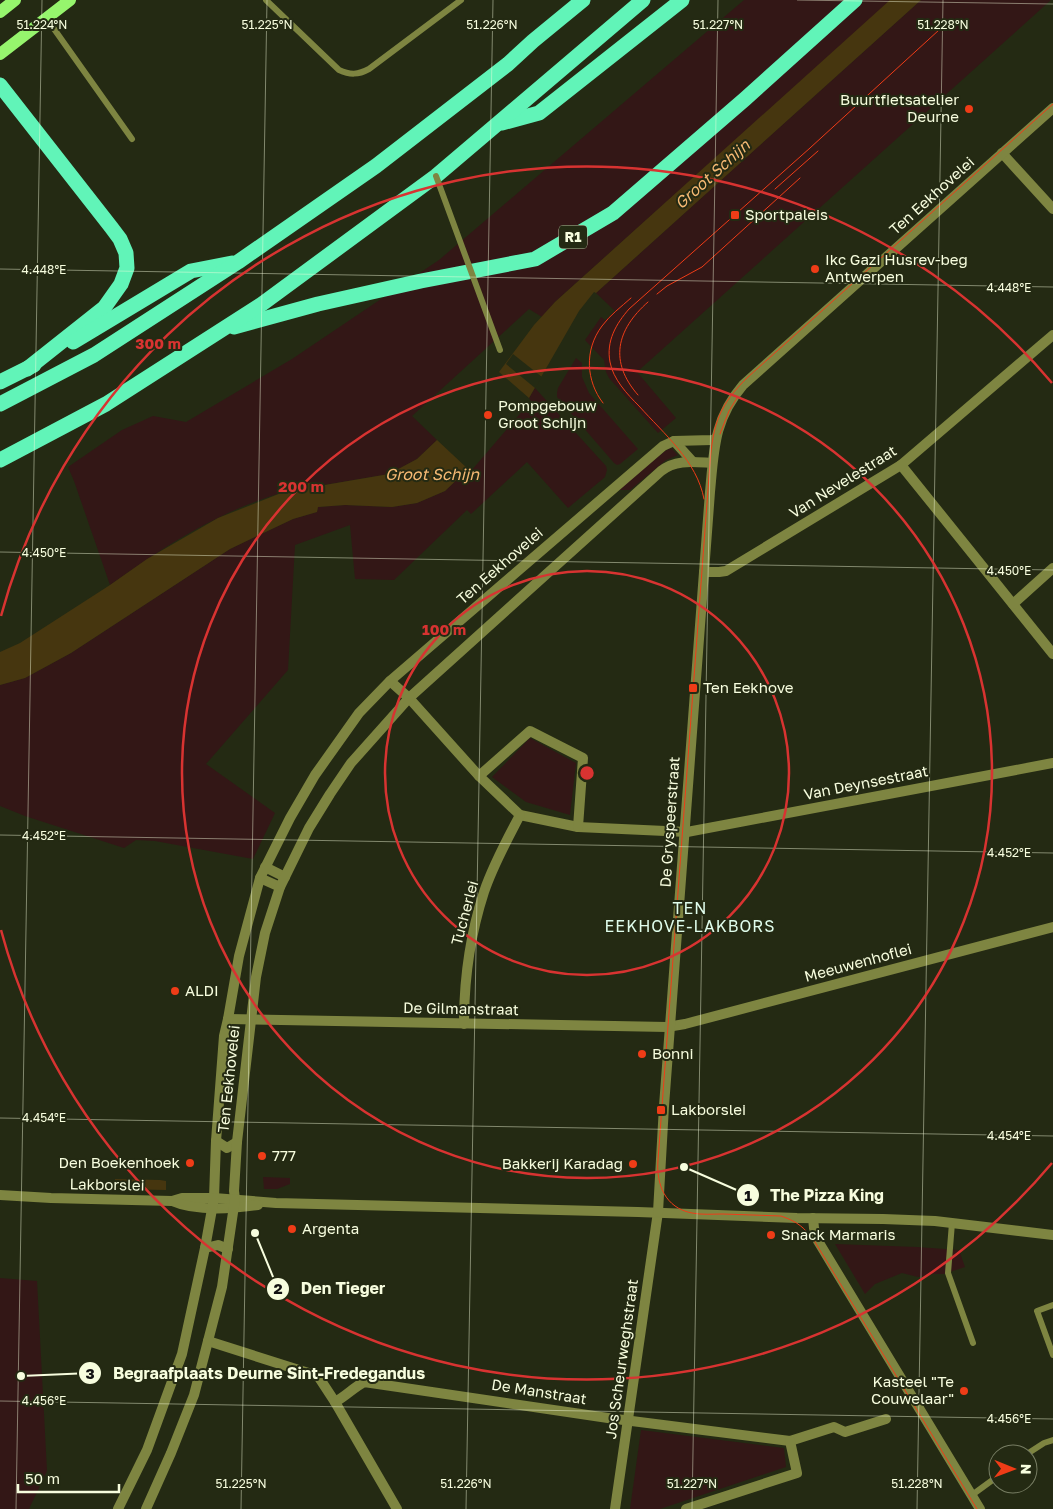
<svg xmlns="http://www.w3.org/2000/svg" width="1053" height="1509" font-family="'Golos Text',sans-serif">
  <style>
    .green { fill: #331716 }
    .water { fill: #46360f }
    .pier { fill: #242a13 }
    .lines { fill: none; stroke-linecap: round; stroke-linejoin: round }
    .service { stroke: #7e8541; stroke-width: 6 }
    .minor { stroke: #7e8541; stroke-width: 10 }
    .tertiary { stroke: #7e8541; stroke-width: 10 }
    .primary { stroke: #96f56d; stroke-width: 12 }
    .motorway { stroke: #61f4b8; stroke-width: 15 }
    .tram { stroke: #ef3c17; stroke-width: 1 }
    .service-bridge { stroke: #7e8541; stroke-width: 6 }
    .ticks { fill: none; stroke: #f7fdde; stroke-width: 1; stroke-opacity: 0.45 }
    .ring { fill: none; stroke: #d83331; stroke-width: 2.5 }
    .poi-dot { fill: #ef3c17; stroke: #242a13; stroke-width: 2 }
    .labels { text-anchor: middle; stroke-width: 4; stroke-linejoin: round; paint-order: stroke }
    .shield { fill: #242a13; stroke: #b8bea1; stroke-width: 1 }
    .shield-label { font-size: 14px; font-weight: bold; fill: #f7fdde }
    .poi-label { font-size: 15px; fill: #f7fdde; stroke: #242a13; text-anchor: start }
    .street-label { font-size: 15px; fill: #f7fdde; stroke: #242a13 }
    .water-label { font-size: 16px; font-style: italic; fill: #f5b973; stroke: #242a13 }
    .neighbourhood-label { font-size: 16px; letter-spacing: 1px; fill: #e0fdec; stroke: #242a13 }
    .ticks-label { font-size: 12px; text-anchor: middle; fill: #f7fdde; stroke: #242a13; stroke-width: 4; stroke-linejoin: round; paint-order: stroke }
    .centre { fill: #d83331; stroke: #242a13; stroke-width: 2.5 }
    .ring-label { font-size: 15px; text-anchor: middle; font-weight: bold; fill: #d83331; stroke: #242a13; stroke-width: 4; stroke-linejoin: round; paint-order: stroke }
    .leader { fill: none; stroke: #f7fdde; stroke-width: 2 }
    .callout-dot { fill: #f7fdde; stroke: #242a13; stroke-width: 2 }
    .mark-label { font-size: 15px; text-anchor: middle; font-weight: bold; fill: #111 }
    .callout-label { font-size: 16px; text-anchor: middle; font-weight: bold; fill: #f7fdde; stroke: #242a13; stroke-width: 4; stroke-linejoin: round; paint-order: stroke }
  </style>
  <rect width="100%" height="100%" fill="#242a13"/>
  <g class="green">
    <path d="M744,0H891L555,302L542,317L529,309L412,416L437,440L417,459L389,474L312,487V483C280,493 247,503 218,518C180,536 144,561 110,585L74,481L68,467L122,430L153,416L186,422L292,359L439,260Z"/>
    <polygon points="921,0 1051,0 637,372 676,418 658,433 609,378 606,372 604,360 585,340 601,317 605,320 615,311 596,293"/>
    <polygon points="576,358 582,363 582,377 589,393 638,449 620,464 617,465 614,463 557,397 557,393 558,388"/>
    <polygon points="535,388 606,466 607,470 605,477 568,508 527,462 471,514 467,510 394,580 355,579 350,525 295,545 288,670 206,764 275,813 253,859 155,841 136,840 124,848 25,816 0,806 0,685 25,678 71,653 230,549 293,519 317,512 318,507 345,505 392,507 417,503 445,491 468,469 471,471 531,401 529,398"/>
    <polygon points="671,448 678,455 666,460 630,490 617,490 665,451"/>
    <polygon points="530,738 576,763 570,815 526,802 492,777"/>
    <polygon points="263,1177 290,1178 290,1184 277,1189 264,1189"/>
    <polygon points="835,1244 917,1247 959,1250 965,1267 944,1274 933,1274 918,1277 902,1273 875,1284 865,1294"/>
    <polygon points="0,1278 37,1281 47,1471 29,1509 0,1509"/>
    <polygon points="641,1430 784,1448 786,1467 660,1509 630,1509"/>
  </g>
  <g class="water">
    <polygon points="890,0 921,0 596,293 594,292 579,311 529,398 499,372 534,325 555,302"/>
    <polygon points="437,440 468,469 445,491 417,503 392,507 345,505 318,507 317,512 293,519 230,549 71,653 25,678 0,685 0,652 20,643 110,585 147,559 218,518 281,493 312,482 313,487 389,474 417,459"/>
    <polygon points="115,1179 160,1180 166,1181 166,1190 115,1189"/>
  </g>
  <polygon class="pier" points="513,354 542,377 535,388 506,364"/>
  <g class="lines">
    <g class="service">
      <path d="M266,0L339,70C350,75 358,75 369,69L461,0"/>
      <polyline points="47,19 132,139"/>
      <polyline points="952,1223 948,1273 973,1343"/>
      <polyline points="1053,1305 1037,1311 1053,1355"/>
      <polyline points="1027,1454 1044,1443 1053,1440"/>
      <polyline points="972,1495 998,1476"/>
    </g>
    <g class="minor">
      <polyline points="1002,153 1053,209"/>
      <polyline points="674,441 693,462"/>
      <polyline points="901,465 1053,654"/>
      <polyline points="704,572 719,572 726,571 901,465 1053,335"/>
      <polyline points="1013,604 1053,568"/>
      <polyline points="390,681 409,698 479,776 520,815 578,827 687,832 1053,763"/>
      <polyline points="479,776 530,731 583,758 578,827"/>
      <polyline points="265,867 285,877"/>
      <polyline points="260,878 280,887"/>
      <polyline points="228,1019 667,1027 685,1024 1053,927"/>
      <path d="M464,1024C464,979 470,935 484,892C493,865 507,840 520,815"/>
      <polyline points="216,1141 227,1148 237,1142"/>
      <polyline points="214,1198 216,1141 224,1036 228,1019 239,956 260,878 290,818 315,775 359,713 390,681 663,446 674,441 712,440 715,439"/>
      <path d="M235,1199L234,1191L237,1142L256,977L265,933L280,887L309,828L330,794L351,763L409,698L661,471C676,459 694,462 712,463"/>
      <polyline points="813,1218 814,1228 818,1241 980,1509"/>
      <polyline points="208,1341 318,1376 335,1402 397,1509"/>
      <path d="M335,1402C346,1396 353,1388 364,1382L608,1418L790,1441L834,1427L845,1432L886,1419"/>
      <polyline points="615,1509 658,1212"/>
      <polyline points="686,1509 797,1473 790,1441"/>
    </g>
    <g class="tertiary">
      <polyline points="0,1195 51,1198 172,1201 182,1198 214,1198 276,1203 638,1212 797,1218 883,1219 935,1221 1053,1235"/>
      <path d="M172,1201C197,1212 231,1209 258,1205"/>
      <path d="M658,1212L664,1106L710,492C714,449 714,419 743,385L1053,108"/>
      <polyline points="205,1248 218,1245 228,1249"/>
      <polyline points="118,1509 147,1450 182,1354 205,1248 214,1198"/>
      <polyline points="146,1509 171,1453 194,1395 222,1287 235,1199"/>
    </g>
    <g class="primary">
      <polyline points="0,12 15,0"/>
      <polyline points="0,54 70,0"/>
    </g>
    <g class="motorway">
      <polyline points="0,85 111,227 120,239 126,253 127,268 121,284 104,308 27,369"/>
      <polyline points="502,123 539,113 682,0"/>
      <polyline points="234,327 318,304 421,281 535,259 613,213 745,99 855,0"/>
      <polyline points="73,342 191,271 232,263"/>
      <polyline points="0,382 34,365"/>
      <polyline points="0,404 94,355 238,262 376,166 508,64 533,41 583,0"/>
      <polyline points="0,460 106,404 262,304 436,176 643,0"/>
    </g>
    <g class="tram">
      <polyline points="775,189 818,151"/>
      <polyline points="657,294 667,286 702,267 800,178"/>
      <path d="M638,395C609,362 616,330 648,302"/>
      <path d="M603,403C586,381 584,350 602,326C610,315 621,307 631,298"/>
      <polyline points="720,434 729,411 737,398"/>
      <path d="M704,499C697,461 664,434 639,406C627,394 613,379 610,362C606,341 616,324 629,309L810,148L951,19"/>
      <path d="M977,1509L815,1242C804,1227 798,1222 781,1216C762,1215 742,1215 723,1214C713,1214 702,1215 692,1213C665,1208 656,1184 658,1160L710,463C713,424 719,405 748,377L1053,104"/>
    </g>
    <polyline class="service-bridge" points="436,176 500,350"/>
  </g>
  <path class="ticks" d="M797,0L1053,4M0,269L1053,287M0,552L1053,570M0,835L1053,853M0,1118L1053,1136M0,1401L1053,1419M16,1509L42,0M241,1509L267,0M466,1509L493,0M692,1509L718,0M917,1509L943,0"/>
  <g class="ring">
    <circle cx="587" cy="773" r="202"/>
    <circle cx="587" cy="773" r="405"/>
    <path d="M1052 1163A607 607 0 0 1 1 930M1 616A607 607 0 0 1 1052 383"/>
  </g>
  <g class="poi-dot">
    <circle cx="969" cy="109" r="5"/>
    <rect x="730" y="210" width="10" height="10" rx="2.5"/>
    <circle cx="815" cy="269" r="5"/>
    <circle cx="488" cy="415" r="5"/>
    <rect x="688" y="683" width="10" height="10" rx="2.5"/>
    <circle cx="175" cy="991" r="5"/>
    <circle cx="642" cy="1054" r="5"/>
    <rect x="656" y="1105" width="10" height="10" rx="2.5"/>
    <circle cx="262" cy="1156" r="5"/>
    <circle cx="190" cy="1163" r="5"/>
    <circle cx="633" cy="1164" r="5"/>
    <circle cx="292" cy="1229" r="5"/>
    <circle cx="771" cy="1235" r="5"/>
    <circle cx="964" cy="1391" r="5"/>
  </g>
  <g class="labels">
    <rect class="shield" x="559" y="225.5" width="28" height="23" rx="4"/>
    <g class="shield-label">
      <text x="573" y="242">R1</text>
    </g>
    <g class="poi-label">
      <text x="959" y="105" text-anchor="end">Buurtfietsatelier<tspan x="959" dy="17">Deurne</tspan></text>
      <text x="745" y="220">Sportpaleis</text>
      <text x="825" y="265">Ikc Gazi Husrev-beg<tspan x="825" dy="17">Antwerpen</tspan></text>
      <text x="498" y="411">Pompgebouw<tspan x="498" dy="17">Groot Schijn</tspan></text>
      <text x="703" y="693">Ten Eekhove</text>
      <text x="185" y="996">ALDI</text>
      <text x="652" y="1059">Bonni</text>
      <text x="671" y="1115">Lakborslei</text>
      <text x="272" y="1161">777</text>
      <text x="180" y="1168" text-anchor="end">Den Boekenhoek</text>
      <text x="623" y="1169" text-anchor="end">Bakkerij Karadag</text>
      <text x="302" y="1234">Argenta</text>
      <text x="781" y="1240">Snack Marmaris</text>
      <text x="954" y="1387" text-anchor="end">Kasteel "Te<tspan x="954" dy="17">Couwelaar"</tspan></text>
    </g>
    <g class="street-label">
      <text transform="translate(932 196) rotate(-42)" y="5">Ten Eekhovelei</text>
      <text transform="translate(843 482) rotate(-32)" y="5">Van Nevelestraat</text>
      <text transform="translate(500 566) rotate(-41)" y="5">Ten Eekhovelei</text>
      <text transform="translate(866 783) rotate(-11)" y="5">Van Deynsestraat</text>
      <text transform="translate(670 822) rotate(-86)" y="5">De Gryspeerstraat</text>
      <text transform="translate(465 913) rotate(-75)" y="5">Tucherlei</text>
      <text transform="translate(858 963) rotate(-15)" y="5">Meeuwenhoflei</text>
      <text transform="translate(461 1009) rotate(1)" y="5">De Gilmanstraat</text>
      <text transform="translate(229 1079) rotate(-84)" y="5">Ten Eekhovelei</text>
      <text transform="translate(107 1185) rotate(1)" y="5">Lakborslei</text>
      <text transform="translate(622 1359) rotate(-82)" y="5">Jos Scheurweghstraat</text>
      <text transform="translate(539 1392) rotate(9)" y="5">De Manstraat</text>
    </g>
    <g class="water-label">
      <text transform="translate(712 174) rotate(-42)" y="6">Groot Schijn</text>
      <text x="432" y="480">Groot Schijn</text>
    </g>
    <g class="neighbourhood-label">
      <text x="690" y="914">TEN<tspan x="690" dy="18">EEKHOVE-LAKBORS</tspan></text>
    </g>
  </g>
  <g class="ticks-label">
    <text x="42" y="29">51.224°N</text>
    <text x="267" y="29">51.225°N</text>
    <text x="492" y="29">51.226°N</text>
    <text x="718" y="29">51.227°N</text>
    <text x="943" y="29">51.228°N</text>
    <text x="44" y="274">4.448°E</text>
    <text x="1009" y="292">4.448°E</text>
    <text x="44" y="557">4.450°E</text>
    <text x="1009" y="575">4.450°E</text>
    <text x="44" y="840">4.452°E</text>
    <text x="1009" y="857">4.452°E</text>
    <text x="44" y="1122">4.454°E</text>
    <text x="1009" y="1140">4.454°E</text>
    <text x="44" y="1405">4.456°E</text>
    <text x="1009" y="1423">4.456°E</text>
    <text x="241" y="1488">51.225°N</text>
    <text x="466" y="1488">51.226°N</text>
    <text x="692" y="1488">51.227°N</text>
    <text x="917" y="1488">51.228°N</text>
  </g>
  <circle cx="587" cy="773" r="8" class="centre"/>
  <g class="ring-label">
    <text x="158" y="349">300 m</text>
    <text x="301" y="492">200 m</text>
    <text x="444" y="635">100 m</text>
  </g>
  <path class="leader" d="M684 1167L748 1195M255 1233L278 1289M21 1376L90 1373"/>
  <g class="callout-dot">
    <circle cx="684" cy="1167" r="5"/>
    <circle cx="255" cy="1233" r="5"/>
    <circle cx="21" cy="1376" r="5"/>
    <circle cx="748" cy="1195" r="12"/>
    <circle cx="278" cy="1289" r="12"/>
    <circle cx="90" cy="1373" r="12"/>
  </g>
  <g class="mark-label">
    <text x="748" y="1201">1</text>
    <text x="278" y="1294">2</text>
    <text x="90" y="1379">3</text>
  </g>
  <g class="callout-label">
    <text x="827" y="1201">The Pizza King</text>
    <text x="343" y="1294">Den Tieger</text>
    <text x="269" y="1379">Begraafplaats Deurne Sint-Fredegandus</text>
  </g>
  <g transform="translate(1013 1469) rotate(91)"><circle r="24" fill="#242a13" stroke="#787e64"/>
  <path d="M0-4L9 19L0 12L-9 19Z" fill="#ef3c17"/>
  <text y="-8" font-size="14" font-weight="bold" text-anchor="middle" fill="#f7fdde">N</text>
  </g>
  <path d="M18 1484v8h101v-8" fill="none" stroke="#f7fdde" stroke-width="2.5"/>
  <text x="25" y="1484" font-size="15" fill="#f7fdde" stroke="#242a13" stroke-width="4" paint-order="stroke">50 m</text>
</svg>
